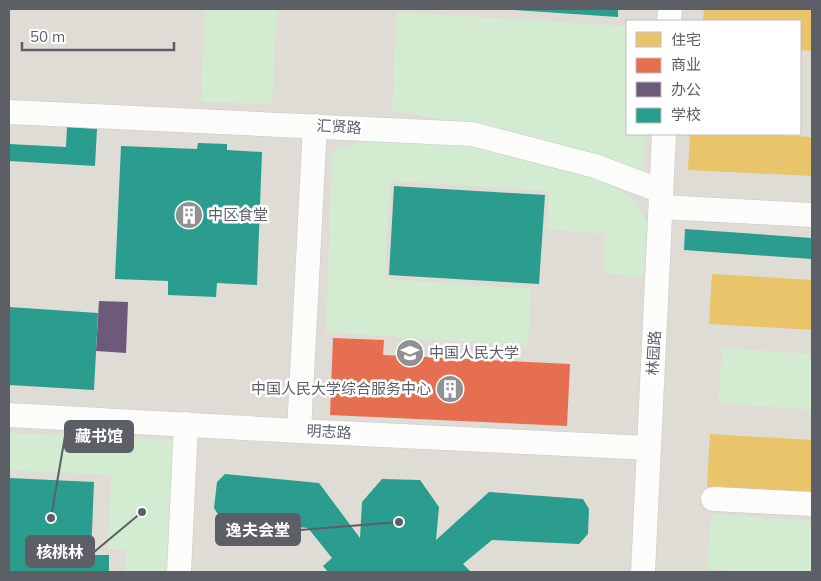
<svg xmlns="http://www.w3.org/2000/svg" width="821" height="581" font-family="Mulish,'Noto Sans SC',sans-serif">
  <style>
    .education { fill: #dedcd5; fill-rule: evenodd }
    .green { fill: #d3ebd0 }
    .homes { fill: #e9c46a }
    .shops { fill: #e76f51 }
    .offices { fill: #6d597a }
    .schools { fill: #2a9d8f }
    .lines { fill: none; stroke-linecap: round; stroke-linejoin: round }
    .minor-casing { stroke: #c9c9c8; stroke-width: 25 }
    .minor { stroke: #fcfcfb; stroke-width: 24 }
    .labels { text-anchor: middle; stroke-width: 5; stroke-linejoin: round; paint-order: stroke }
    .street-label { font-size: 15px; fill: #5c6066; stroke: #fff }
    .poi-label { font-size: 15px; fill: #5c6066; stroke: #fff; text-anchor: start }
    .leader { fill: none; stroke: #5c6066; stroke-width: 2 }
    .callout-dot { fill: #5c6066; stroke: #fff; stroke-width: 2 }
    .callout { fill: #5c6066; stroke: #5c6066; stroke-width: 2 }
    .callout-label { font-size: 16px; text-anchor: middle; font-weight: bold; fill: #fff }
  </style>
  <rect width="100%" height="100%" fill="#edece7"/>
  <path class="education" d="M9,9H812V572H9ZM627,21H800V134H627Z"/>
  <g class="green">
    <polygon points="205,9 277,9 272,104 201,102"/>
    <polygon points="397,12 627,26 627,134 645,134 643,174 466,123 392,111"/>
    <polygon points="371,138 477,145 575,166 632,198 650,227 643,277 603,273 605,234 547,229 549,191 390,181 385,279 531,289 528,346 326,332 332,152"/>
    <polygon points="722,348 812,354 812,410 718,403"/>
    <polygon points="9,433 177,440 171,572 125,572 126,550 108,549 111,475 9,470"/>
    <polygon points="711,514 812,521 812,572 753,572 707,569"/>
  </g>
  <g class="homes">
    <polygon points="704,9 812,9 812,51 800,50 800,21 703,21"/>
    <polygon points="690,134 756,134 812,137 812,176 688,170"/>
    <polygon points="712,274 812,280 812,330 709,324"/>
    <polygon points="710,434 812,440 812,493 707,487"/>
  </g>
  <polygon class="shops" points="333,338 384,340 383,355 570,364 567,426 330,415"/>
  <polygon class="offices" points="99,301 128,302 126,353 96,351"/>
  <g class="schools">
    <polygon points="514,9 618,9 618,17 514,10"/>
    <polygon points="67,127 97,129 95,166 9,161 9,144 66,147"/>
    <polygon points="198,143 227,144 227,150 262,152 257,285 217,283 216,297 168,295 168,281 115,279 121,146 197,149"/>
    <polygon points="394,186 545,195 539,284 389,275"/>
    <polygon points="685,229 812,238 812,259 684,250"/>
    <polygon points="9,307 98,313 94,390 9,385"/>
    <polygon points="225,474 319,483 360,538 362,502 382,479 420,480 439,507 436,540 489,492 583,499 589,509 588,534 579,544 492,540 463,564 471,572 328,572 323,566 332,558 308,528 221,519 214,508 217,482"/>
    <polygon points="9,478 94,482 91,555 109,555 109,572 9,572"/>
  </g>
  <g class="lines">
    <defs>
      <g id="minor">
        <polyline points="669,21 670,9"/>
        <polyline points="9,112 472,134 595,166 661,191"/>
        <polyline points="661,207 812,215"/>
        <polyline points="9,415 299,431 649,448"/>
        <polyline points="299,431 315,126"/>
        <polyline points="713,499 812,504"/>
        <polyline points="179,572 186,424"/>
        <polyline points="643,572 664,134"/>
      </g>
    </defs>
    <use href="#minor" class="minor-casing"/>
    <use href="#minor" class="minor"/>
  </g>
  <defs>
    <symbol id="building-disc" viewBox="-11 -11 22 22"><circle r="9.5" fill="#8f9193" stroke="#fff"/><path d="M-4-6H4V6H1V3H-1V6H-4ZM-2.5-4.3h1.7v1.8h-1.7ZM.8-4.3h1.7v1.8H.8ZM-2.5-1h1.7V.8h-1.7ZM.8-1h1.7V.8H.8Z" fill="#fff"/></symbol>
    <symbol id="university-disc" viewBox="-11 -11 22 22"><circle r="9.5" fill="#8f9193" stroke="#fff"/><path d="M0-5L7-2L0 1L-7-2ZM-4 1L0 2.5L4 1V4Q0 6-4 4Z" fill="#fff"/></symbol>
  </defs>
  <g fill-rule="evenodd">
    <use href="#building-disc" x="173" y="199" width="32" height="32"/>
    <use href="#university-disc" x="394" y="337" width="32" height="32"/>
    <use href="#building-disc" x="434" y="373" width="32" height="32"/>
  </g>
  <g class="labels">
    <g class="street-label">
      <text transform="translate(339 127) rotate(3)" y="5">汇贤路</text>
      <text transform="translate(654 353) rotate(-87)" y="5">林园路</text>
      <text transform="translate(329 432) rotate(3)" y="5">明志路</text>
    </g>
    <g class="poi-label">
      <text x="208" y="220">中区食堂</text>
      <text x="429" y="358">中国人民大学</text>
      <text x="431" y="394" text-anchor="end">中国人民大学综合服务中心</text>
    </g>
  </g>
  <path class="leader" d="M51 518L65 436M399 522L300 530M142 512L94 552"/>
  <g class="callout-dot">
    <circle cx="51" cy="518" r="5"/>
    <circle cx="399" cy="522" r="5"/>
    <circle cx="142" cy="512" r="5"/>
  </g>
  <g class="callout">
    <rect x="65" y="421" width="68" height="31" rx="5"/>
    <rect x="216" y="514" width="84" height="31" rx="5"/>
    <rect x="26" y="536" width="68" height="31" rx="5"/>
  </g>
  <g class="callout-label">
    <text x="99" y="442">藏书馆</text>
    <text x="258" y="536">逸夫会堂</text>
    <text x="60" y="558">核桃林</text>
  </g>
  <rect width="821" height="581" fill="none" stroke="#5c6066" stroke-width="20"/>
  <rect x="626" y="20" width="175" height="115" fill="#ffffff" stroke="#bebfc2"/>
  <rect x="636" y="32" width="25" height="15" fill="#e9c46a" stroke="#bebfc2"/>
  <text x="671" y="45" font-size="15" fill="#5c6066">住宅</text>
  <rect x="636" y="58" width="25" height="15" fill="#e76f51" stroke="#bebfc2"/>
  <text x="671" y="70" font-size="15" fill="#5c6066">商业</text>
  <rect x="636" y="82" width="25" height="15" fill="#6d597a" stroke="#bebfc2"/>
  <text x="671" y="95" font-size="15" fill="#5c6066">办公</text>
  <rect x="636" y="108" width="25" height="15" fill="#2a9d8f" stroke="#bebfc2"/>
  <text x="671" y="120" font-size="15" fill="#5c6066">学校</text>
  <path d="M22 42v8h152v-8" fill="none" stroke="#5c6066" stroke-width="2.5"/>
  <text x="30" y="42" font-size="15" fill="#5c6066" stroke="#ffffff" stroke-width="4" paint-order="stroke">50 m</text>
</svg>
